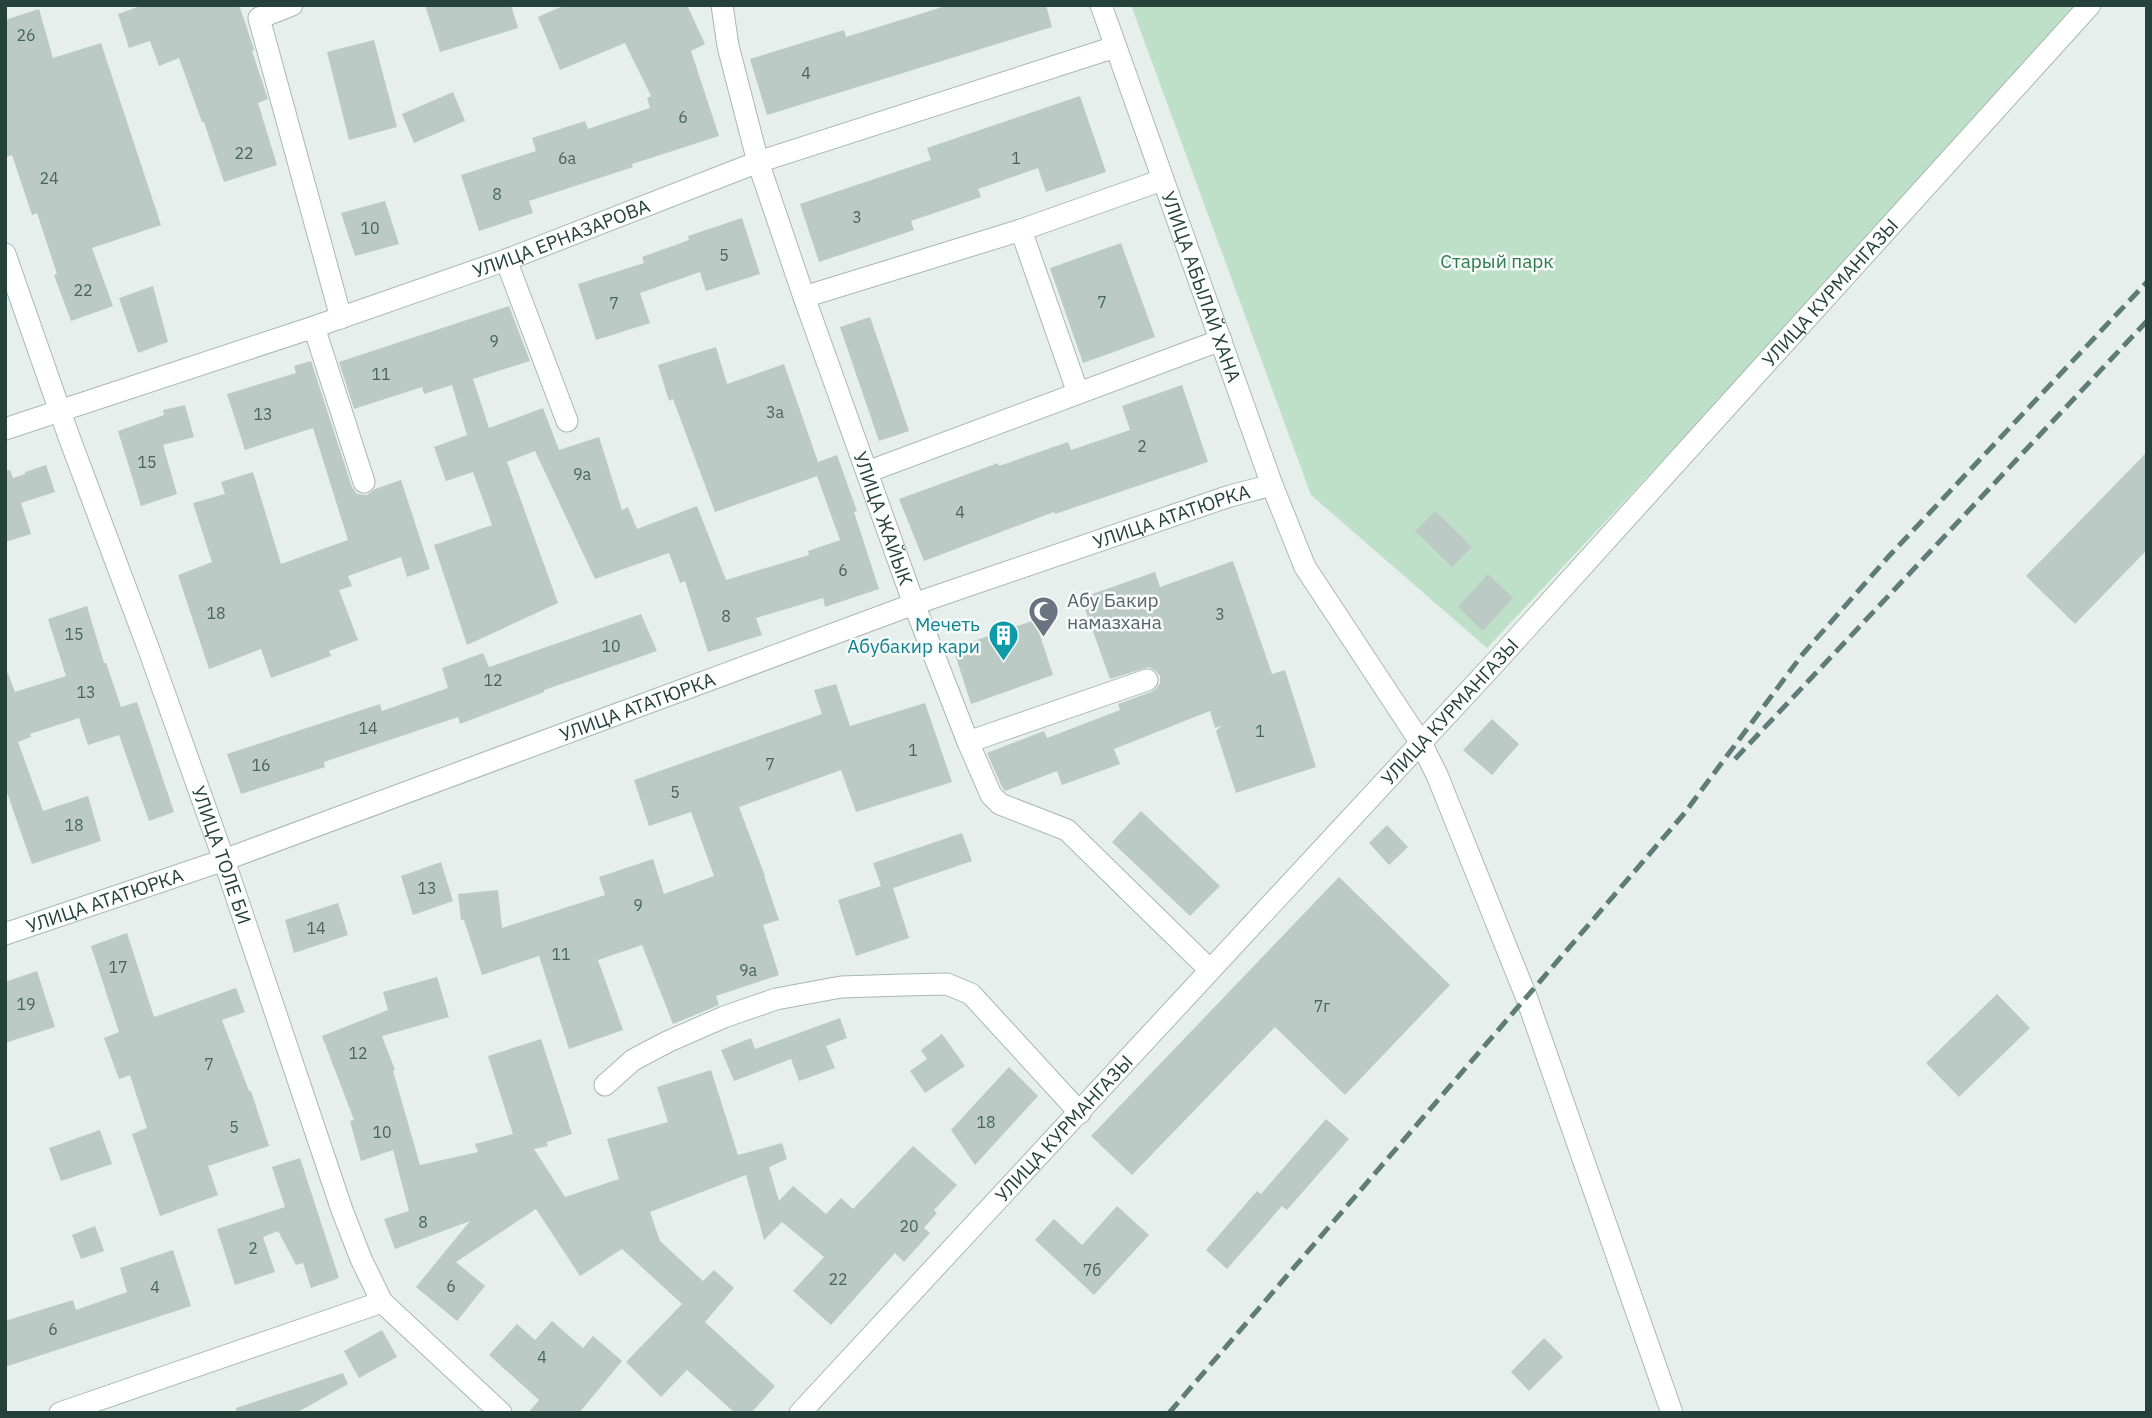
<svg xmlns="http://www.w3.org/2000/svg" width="2152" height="1418" font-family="'IBM Plex Sans',sans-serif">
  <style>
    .green { fill: #bfe0c8 }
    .building { fill: #bbcac4 }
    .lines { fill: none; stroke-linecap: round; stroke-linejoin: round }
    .minor-casing { stroke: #a8b8b2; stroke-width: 23 }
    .tertiary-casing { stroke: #a8b8b2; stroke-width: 23 }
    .minor { stroke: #fff; stroke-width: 21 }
    .tertiary { stroke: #fff; stroke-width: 21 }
    .rail { stroke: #5f7d75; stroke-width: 5; stroke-dasharray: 14 7; stroke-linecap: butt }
    .labels { text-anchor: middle; stroke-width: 5; stroke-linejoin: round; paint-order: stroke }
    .number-label { font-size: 16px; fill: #4a645c }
    .street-label { font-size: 19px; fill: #24423a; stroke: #f7fbf9 }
    .park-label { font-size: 19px; fill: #2d7a4b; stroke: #f7fbf9 }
    .worship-label { font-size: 19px; fill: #5b616d; stroke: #f7fbf9; text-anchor: start }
    .culture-label { font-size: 19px; fill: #0d838f; stroke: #f7fbf9; text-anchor: end }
  </style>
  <rect width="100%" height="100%" fill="#e6efeb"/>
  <polygon class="green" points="1131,5 2080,5 1997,103 1487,648 1311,495"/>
  <g class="building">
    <polygon points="143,5 239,5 253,46 254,50 252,51 268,99 258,103 277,165 224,182 204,122 202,122 179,58 159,66 150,41 129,48 118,14"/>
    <polygon points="425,5 511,5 518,28 440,52"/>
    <polygon points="565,5 687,5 705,44 691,51 719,136 632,164 633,167 529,201 533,213 479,231 461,175 536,151 532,138 585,121 588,129 650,108 647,98 651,96 625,43 560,70 538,17"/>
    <polygon points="949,5 1046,5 1052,27 767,115 750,59 844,30 846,37"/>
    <polygon points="39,9 53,58 101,43 161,225 92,248 113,306 71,321 54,275 57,274 37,213 32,215 12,155 5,157 5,20"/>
    <polygon points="374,40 397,127 349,140 327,52"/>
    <polygon points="453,92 465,121 414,143 402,114"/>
    <polygon points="1080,96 1106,172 1046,192 1038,168 978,189 981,197 911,221 914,230 819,262 800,204 931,160 927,148"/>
    <polygon points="385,201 399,244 355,256 341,213"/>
    <polygon points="742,218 760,274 706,291 700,272 640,293 650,323 596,340 578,284 644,263 642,257 689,240 688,236"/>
    <polygon points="1121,243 1155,337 1083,363 1050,268"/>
    <polygon points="153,286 168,342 138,353 119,298"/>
    <polygon points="509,306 530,361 473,379 489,428 543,408 559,450 599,437 622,510 628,507 637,529 697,506 726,580 809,555 808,551 840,540 817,476 715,512 673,399 669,401 658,365 716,347 727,384 784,364 818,462 837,455 857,511 854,512 879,589 825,607 823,598 756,618 762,635 708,652 685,581 680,583 669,553 595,579 535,451 507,462 558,603 467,645 434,545 492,525 473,472 446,481 434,447 467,435 452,385 424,394 422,387 354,409 339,362"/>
    <polygon points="870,317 909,431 879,441 840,327"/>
    <polygon points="311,361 352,487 357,494 367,495 375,489 401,480 430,569 407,577 401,557 348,576 352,586 339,590 358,640 329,651 331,656 271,678 261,649 209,669 178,575 212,562 193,503 225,494 221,482 253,472 281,564 348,540 313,428 245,450 227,394 296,373 294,366"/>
    <polygon points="1182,385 1208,462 1055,514 1054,512 924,561 899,499 998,463 999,466 1068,442 1071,450 1130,430 1122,406"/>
    <polygon points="185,405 194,437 163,445 177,494 141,506 118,431 164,415 163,410"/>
    <polygon points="2147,452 2147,550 2075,624 2026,576"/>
    <polygon points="46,465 55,492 21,503 31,534 5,542 5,471 10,470 13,478 25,474 25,472"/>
    <polygon points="1435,511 1472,547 1452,567 1415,531"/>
    <polygon points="1233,561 1272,674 1285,670 1316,767 1236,793 1216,731 1221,726 1215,728 1210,711 1114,749 1120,764 1062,785 1057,771 1005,791 1002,787 987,753 1044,731 1047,738 1120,710 1118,704 1151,692 1156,689 1160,683 1160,676 1156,671 1149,667 1110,679 1081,598 1155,572 1160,587"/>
    <polygon points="1488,574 1513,598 1483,631 1458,607"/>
    <polygon points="87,606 104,663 106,663 121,707 137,702 174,812 149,821 119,735 88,745 79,718 30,734 31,737 18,742 43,811 88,796 101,841 32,864 5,787 5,674 8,673 15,692 66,676 48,619"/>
    <polygon points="641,614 657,651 544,690 544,692 460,724 458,717 324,762 325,767 241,794 227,754 380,704 382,711 448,688 442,668 483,653 489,667"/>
    <polygon points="1035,620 1053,675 971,704 953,648"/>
    <polygon points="836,684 850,726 925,703 952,782 856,812 841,770 739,807 765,876 764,876 779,920 763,925 779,975 716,996 719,1005 673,1024 642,945 598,960 623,1030 569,1049 539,956 482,975 464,920 461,920 458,894 498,890 502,928 605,895 599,877 653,859 664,894 714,876 691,812 649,826 634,780 822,714 814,690"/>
    <polygon points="1492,719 1519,744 1492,775 1463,750"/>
    <polygon points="1141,811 1220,886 1190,916 1112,842"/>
    <polygon points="1387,825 1408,847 1389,865 1369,843"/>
    <polygon points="962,833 972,861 893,888 909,938 856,956 838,900 881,886 873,863"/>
    <polygon points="441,862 453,901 413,915 401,876"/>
    <polygon points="1339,877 1450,985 1345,1095 1275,1027 1132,1175 1091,1136"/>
    <polygon points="338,903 348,935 294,953 285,920"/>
    <polygon points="127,933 154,1017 236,988 245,1012 222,1020 249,1091 251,1091 269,1146 208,1166 218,1195 160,1216 132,1134 147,1128 130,1075 119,1079 104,1038 119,1032 91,946"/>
    <polygon points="37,971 55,1027 5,1043 5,982"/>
    <polygon points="437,977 449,1017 382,1036 395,1070 393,1071 420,1165 478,1152 475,1144 513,1134 488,1056 541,1039 572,1134 547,1142 548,1146 534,1149 565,1197 619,1179 607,1139 668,1122 657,1087 711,1070 738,1155 782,1143 787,1159 769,1167 779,1201 793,1186 826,1214 841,1198 853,1209 913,1146 957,1185 934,1210 937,1213 924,1228 930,1233 904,1262 895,1253 831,1325 793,1291 824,1257 782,1222 764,1240 746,1175 650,1212 660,1241 703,1281 714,1270 734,1288 705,1322 775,1386 751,1413 735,1413 687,1370 661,1397 626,1362 682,1304 622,1249 580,1276 536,1209 456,1262 485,1286 457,1321 416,1287 470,1221 395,1249 384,1219 409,1211 393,1150 361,1161 350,1121 354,1120 322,1036 388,1010 383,992"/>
    <polygon points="1997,994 2030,1028 1959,1097 1926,1063"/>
    <polygon points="840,1018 847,1038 826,1046 835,1068 799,1081 791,1059 734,1081 721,1050 751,1038 755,1049"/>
    <polygon points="942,1034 965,1066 925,1093 910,1071 927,1059 921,1050"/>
    <polygon points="1009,1067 1038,1096 975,1165 951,1130"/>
    <polygon points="1326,1119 1349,1139 1287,1210 1282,1206 1227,1269 1206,1250 1257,1191 1261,1194"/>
    <polygon points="100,1130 112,1164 61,1181 49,1148"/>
    <polygon points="300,1158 339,1278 311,1288 303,1263 296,1265 278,1231 263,1237 275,1272 235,1285 217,1229 285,1207 272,1167"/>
    <polygon points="1117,1206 1149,1235 1094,1295 1035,1240 1054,1219 1082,1245"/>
    <polygon points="95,1226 104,1251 81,1259 72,1235"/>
    <polygon points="173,1250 191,1306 5,1367 5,1321 73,1300 76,1310 127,1292 120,1268"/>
    <polygon points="552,1321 583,1348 593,1336 622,1361 579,1413 528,1413 539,1400 489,1355 517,1324 535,1340"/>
    <polygon points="382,1330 397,1357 359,1378 344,1351"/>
    <polygon points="1544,1338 1563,1357 1529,1391 1511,1372"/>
    <polygon points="343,1373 348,1384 296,1413 237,1413 236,1408"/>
  </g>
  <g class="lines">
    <defs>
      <g id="minor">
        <polyline points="292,5 259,18 341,318"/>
        <path id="s1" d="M722,5L728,46L758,162L804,297L914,604L968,742L991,795L1000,804L1067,830L1210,970"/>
        <path id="s2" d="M1101,5L1272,485L1305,567L1421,743"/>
        <polyline points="1021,230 1078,393"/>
        <path id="s3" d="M5,254L69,437L149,650L224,860L342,1210L361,1259L382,1302L501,1413"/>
        <polyline points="506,260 567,421"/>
        <polyline points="804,297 1021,230 1162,180"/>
        <polyline points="314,327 364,482"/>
        <path id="s4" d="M5,429L314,327L506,260L758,162L1115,47"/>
        <polyline points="867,472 1221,340"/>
        <polyline points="968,742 1147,680"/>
        <path id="s5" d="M5,934L224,860L914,604L1230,496L1272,485"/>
        <polyline points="605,1085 633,1060 667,1042 724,1017 776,999 841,987 904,985 947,984 971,994 1080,1113"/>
        <polyline points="60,1413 382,1302"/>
        <path id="s6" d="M800,1413L1493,665L2090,5"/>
      </g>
      <polyline id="tertiary" points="1421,743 1437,775 1526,996 1672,1413"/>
    </defs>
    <use href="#minor" class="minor-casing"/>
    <use href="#tertiary" class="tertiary-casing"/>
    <use href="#minor" class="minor"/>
    <use href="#tertiary" class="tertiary"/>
    <g class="rail">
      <polyline points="1735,759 2147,321"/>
      <polyline points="1169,1413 1683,815 1802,655 1889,556 2147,282"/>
    </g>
  </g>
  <defs>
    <symbol id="mosque-pin" viewBox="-11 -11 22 30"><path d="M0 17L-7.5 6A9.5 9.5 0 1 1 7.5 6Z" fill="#6b7280" stroke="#f7fbf9"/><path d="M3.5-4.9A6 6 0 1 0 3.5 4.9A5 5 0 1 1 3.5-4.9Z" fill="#fff"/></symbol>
    <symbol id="building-pin" viewBox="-11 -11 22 30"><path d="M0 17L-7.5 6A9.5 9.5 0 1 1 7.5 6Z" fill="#0f9aa8" stroke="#f7fbf9"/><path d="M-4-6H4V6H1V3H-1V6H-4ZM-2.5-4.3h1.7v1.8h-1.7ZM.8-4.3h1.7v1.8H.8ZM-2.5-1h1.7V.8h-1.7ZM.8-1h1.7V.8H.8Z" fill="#fff"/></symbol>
  </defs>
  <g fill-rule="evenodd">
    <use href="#mosque-pin" x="1026" y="594" width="35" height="47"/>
    <use href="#building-pin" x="986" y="618" width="35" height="47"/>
  </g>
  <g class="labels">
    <g class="number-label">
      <text x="26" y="41">26</text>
      <text x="806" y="79">4</text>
      <text x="683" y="123">6</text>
      <text x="244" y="159">22</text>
      <text x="567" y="164">6а</text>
      <text x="1016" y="164">1</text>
      <text x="49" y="184">24</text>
      <text x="497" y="200">8</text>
      <text x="857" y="223">3</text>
      <text x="370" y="234">10</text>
      <text x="724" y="261">5</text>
      <text x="83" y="296">22</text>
      <text x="1102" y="308">7</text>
      <text x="614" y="309">7</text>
      <text x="494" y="347">9</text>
      <text x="381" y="380">11</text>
      <text x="775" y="418">3а</text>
      <text x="263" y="420">13</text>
      <text x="1142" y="452">2</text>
      <text x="147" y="468">15</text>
      <text x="582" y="480">9а</text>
      <text x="960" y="518">4</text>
      <text x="843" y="576">6</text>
      <text x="216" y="619">18</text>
      <text x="1220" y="620">3</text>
      <text x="726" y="622">8</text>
      <text x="74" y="640">15</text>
      <text x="611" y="652">10</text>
      <text x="493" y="686">12</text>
      <text x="86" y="698">13</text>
      <text x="368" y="734">14</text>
      <text x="1260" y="737">1</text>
      <text x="913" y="756">1</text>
      <text x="770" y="770">7</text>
      <text x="261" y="771">16</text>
      <text x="675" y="798">5</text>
      <text x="74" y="831">18</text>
      <text x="427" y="894">13</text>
      <text x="638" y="911">9</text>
      <text x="316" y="934">14</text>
      <text x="561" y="960">11</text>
      <text x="118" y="973">17</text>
      <text x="748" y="976">9а</text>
      <text x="26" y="1010">19</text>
      <text x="1322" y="1012">7г</text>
      <text x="358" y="1059">12</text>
      <text x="209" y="1070">7</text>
      <text x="986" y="1128">18</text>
      <text x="234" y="1133">5</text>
      <text x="382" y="1138">10</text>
      <text x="423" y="1228">8</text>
      <text x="909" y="1232">20</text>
      <text x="253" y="1254">2</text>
      <text x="1092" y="1276">7б</text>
      <text x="838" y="1285">22</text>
      <text x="451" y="1292">6</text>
      <text x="155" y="1293">4</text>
      <text x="53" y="1335">6</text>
      <text x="542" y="1363">4</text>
    </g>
    <g class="street-label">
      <text dy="7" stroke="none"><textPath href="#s4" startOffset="588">УЛИЦА ЕРНАЗАРОВА</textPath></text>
      <text dy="7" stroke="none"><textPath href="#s2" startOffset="299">УЛИЦА АБЫЛАЙ ХАНА</textPath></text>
      <text dy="7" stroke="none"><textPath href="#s6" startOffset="1522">УЛИЦА КУРМАНГАЗЫ</textPath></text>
      <text dy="7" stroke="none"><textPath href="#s5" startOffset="1239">УЛИЦА АТАТЮРКА</textPath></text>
      <text dy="7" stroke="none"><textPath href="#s1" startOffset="539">УЛИЦА ЖАЙЫК</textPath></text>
      <text dy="7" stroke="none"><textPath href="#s5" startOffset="672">УЛИЦА АТАТЮРКА</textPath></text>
      <text dy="7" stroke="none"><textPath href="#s6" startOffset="956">УЛИЦА КУРМАНГАЗЫ</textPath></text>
      <text dy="7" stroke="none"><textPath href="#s3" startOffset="639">УЛИЦА ТОЛЕ БИ</textPath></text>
      <text dy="7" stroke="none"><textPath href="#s5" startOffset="105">УЛИЦА АТАТЮРКА</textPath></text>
      <text dy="7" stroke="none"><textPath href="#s6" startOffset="388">УЛИЦА КУРМАНГАЗЫ</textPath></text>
    </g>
    <g class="park-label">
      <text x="1497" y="268">Старый парк</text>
    </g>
    <g class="worship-label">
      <text x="1067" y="607">Абу Бакир<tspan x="1067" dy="22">намазхана</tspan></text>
    </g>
    <g class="culture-label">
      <text x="980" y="631">Мечеть<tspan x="980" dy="22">Абубакир кари</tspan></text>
    </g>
  </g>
  <rect width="2152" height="1418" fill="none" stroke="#24423a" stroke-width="14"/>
</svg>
